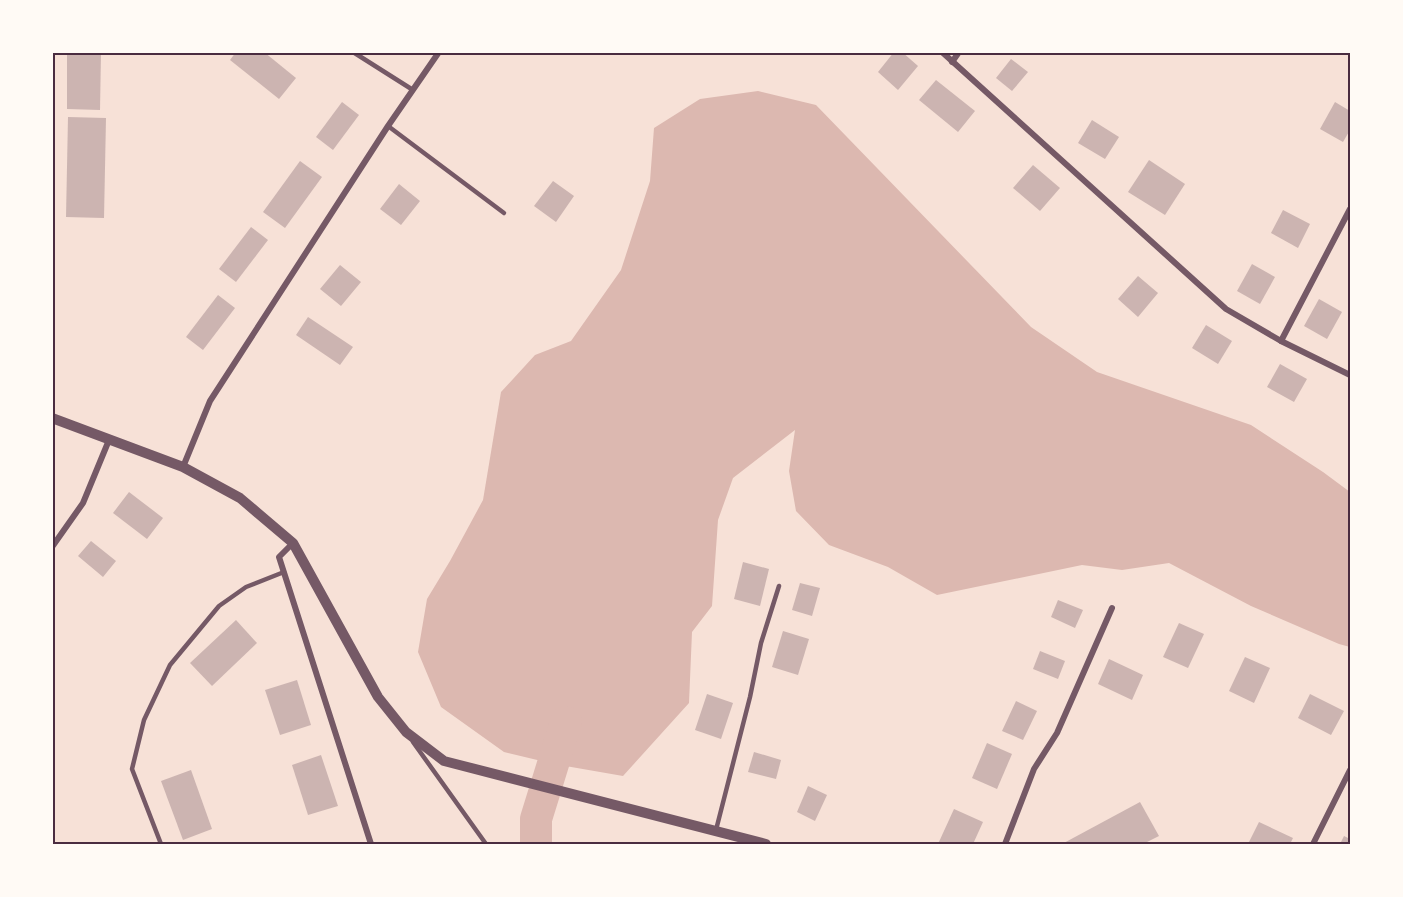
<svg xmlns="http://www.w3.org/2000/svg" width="1403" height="897" font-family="'Exo 2',sans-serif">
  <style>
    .water { fill: #dcb8b0 }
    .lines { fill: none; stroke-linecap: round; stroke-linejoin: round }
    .river { stroke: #dcb8b0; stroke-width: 32 }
    .building { fill: #ccb4b1 }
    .service { stroke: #755966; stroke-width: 4.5 }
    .minor { stroke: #755966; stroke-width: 6 }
    .tertiary { stroke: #755966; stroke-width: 10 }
    .neatline { fill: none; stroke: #4a2c40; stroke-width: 2 }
  </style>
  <rect width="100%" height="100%" fill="#f7e1d7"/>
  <polygon class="water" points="758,91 816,105 1031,327 1097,372 1251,425 1323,472 1350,492 1350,647 1339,644 1251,606 1169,563 1122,570 1082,565 937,595 888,567 829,545 796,511 789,471 795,430 733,478 718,520 712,606 692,632 689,703 623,776 554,764 504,752 441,707 418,652 427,599 450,561 483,500 501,392 535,355 571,341 621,270 650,181 654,128 700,99"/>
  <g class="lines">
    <polyline class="river" points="536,844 536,819 566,722"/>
  </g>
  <g class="building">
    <polygon points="67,52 101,52 100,110 67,109"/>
    <polygon points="236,52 264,52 296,78 279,99 230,60"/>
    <polygon points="894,52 902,52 918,66 898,90 878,72"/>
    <polygon points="1011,59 1028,72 1012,91 996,78"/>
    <polygon points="936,80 975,111 958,132 919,100"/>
    <polygon points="342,102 359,115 333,150 316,137"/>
    <polygon points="1335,102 1350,111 1350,130 1343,142 1320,129"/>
    <polygon points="68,117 106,118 104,218 66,217"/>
    <polygon points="1092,120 1119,137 1105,159 1078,143"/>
    <polygon points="1149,160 1185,184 1165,215 1128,192"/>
    <polygon points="300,161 322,177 285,228 263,212"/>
    <polygon points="1033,165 1060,188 1040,211 1013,188"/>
    <polygon points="553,181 574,196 556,222 534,206"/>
    <polygon points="399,184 420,201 401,225 380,209"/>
    <polygon points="1283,210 1310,224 1298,248 1271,233"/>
    <polygon points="251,227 268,240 236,282 219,269"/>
    <polygon points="1252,264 1275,277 1260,304 1237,291"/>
    <polygon points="340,265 361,282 341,306 320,289"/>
    <polygon points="1138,276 1158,293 1138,317 1118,299"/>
    <polygon points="218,295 235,308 203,350 186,337"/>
    <polygon points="1319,299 1342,312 1327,339 1304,326"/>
    <polygon points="308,317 353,347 340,365 296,335"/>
    <polygon points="1206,325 1232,341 1218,364 1192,348"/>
    <polygon points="1280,364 1307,379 1294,402 1267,387"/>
    <polygon points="129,492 163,518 147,539 113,513"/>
    <polygon points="91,541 116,561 103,577 78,556"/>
    <polygon points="743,562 769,569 760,606 734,599"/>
    <polygon points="800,583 820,588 812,616 792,610"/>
    <polygon points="1058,600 1083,610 1075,628 1051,617"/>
    <polygon points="236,620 257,643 212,686 190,663"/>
    <polygon points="1179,623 1204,634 1188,668 1163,657"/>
    <polygon points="783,631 809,639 798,675 772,667"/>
    <polygon points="1040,651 1065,661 1058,679 1033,669"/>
    <polygon points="1245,657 1270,668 1254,703 1229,691"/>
    <polygon points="1109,659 1143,675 1132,700 1098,684"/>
    <polygon points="297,680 311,725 280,735 265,690"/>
    <polygon points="707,694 733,703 721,739 695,730"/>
    <polygon points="1310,694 1344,711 1331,735 1298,718"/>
    <polygon points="1016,701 1037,711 1023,740 1002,731"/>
    <polygon points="987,743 1012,754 997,789 972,778"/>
    <polygon points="754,752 781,760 776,779 748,772"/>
    <polygon points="321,755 338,806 308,815 292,765"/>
    <polygon points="191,770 212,829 183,840 161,781"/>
    <polygon points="808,786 827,795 815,821 797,812"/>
    <polygon points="1140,802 1159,836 1143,844 1062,844"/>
    <polygon points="954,809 983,822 973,844 938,844"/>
    <polygon points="1259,822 1293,838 1290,844 1248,844"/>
    <polygon points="1344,836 1350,839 1350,844 1340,844"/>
  </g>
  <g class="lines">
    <g class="service">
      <polyline points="353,52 413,90"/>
      <polyline points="388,126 504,213"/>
      <polyline points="413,742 486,844"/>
      <polyline points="716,830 750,697 761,643 779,586"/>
      <polyline points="161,844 132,769 144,720 170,665 219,606 246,587 284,572"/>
    </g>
    <g class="minor">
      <polyline points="942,52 1226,309 1281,341 1350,375"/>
      <polyline points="952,62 959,52"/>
      <polyline points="1281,341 1350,209"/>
      <polyline points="183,467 210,401 388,126 439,52"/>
      <polyline points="293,543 279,557 371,844"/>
      <polyline points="52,547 83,503 109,440"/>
      <polyline points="1005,844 1034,769 1057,733 1112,608"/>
      <polyline points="1313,844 1350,770"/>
    </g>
    <polyline class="tertiary" points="52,418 183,467 240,498 293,543 378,697 406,732 444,761 766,844"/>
  </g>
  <rect width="1403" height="897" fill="none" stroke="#fffaf5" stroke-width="108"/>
  <rect x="54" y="54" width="1295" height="789" class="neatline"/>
</svg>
